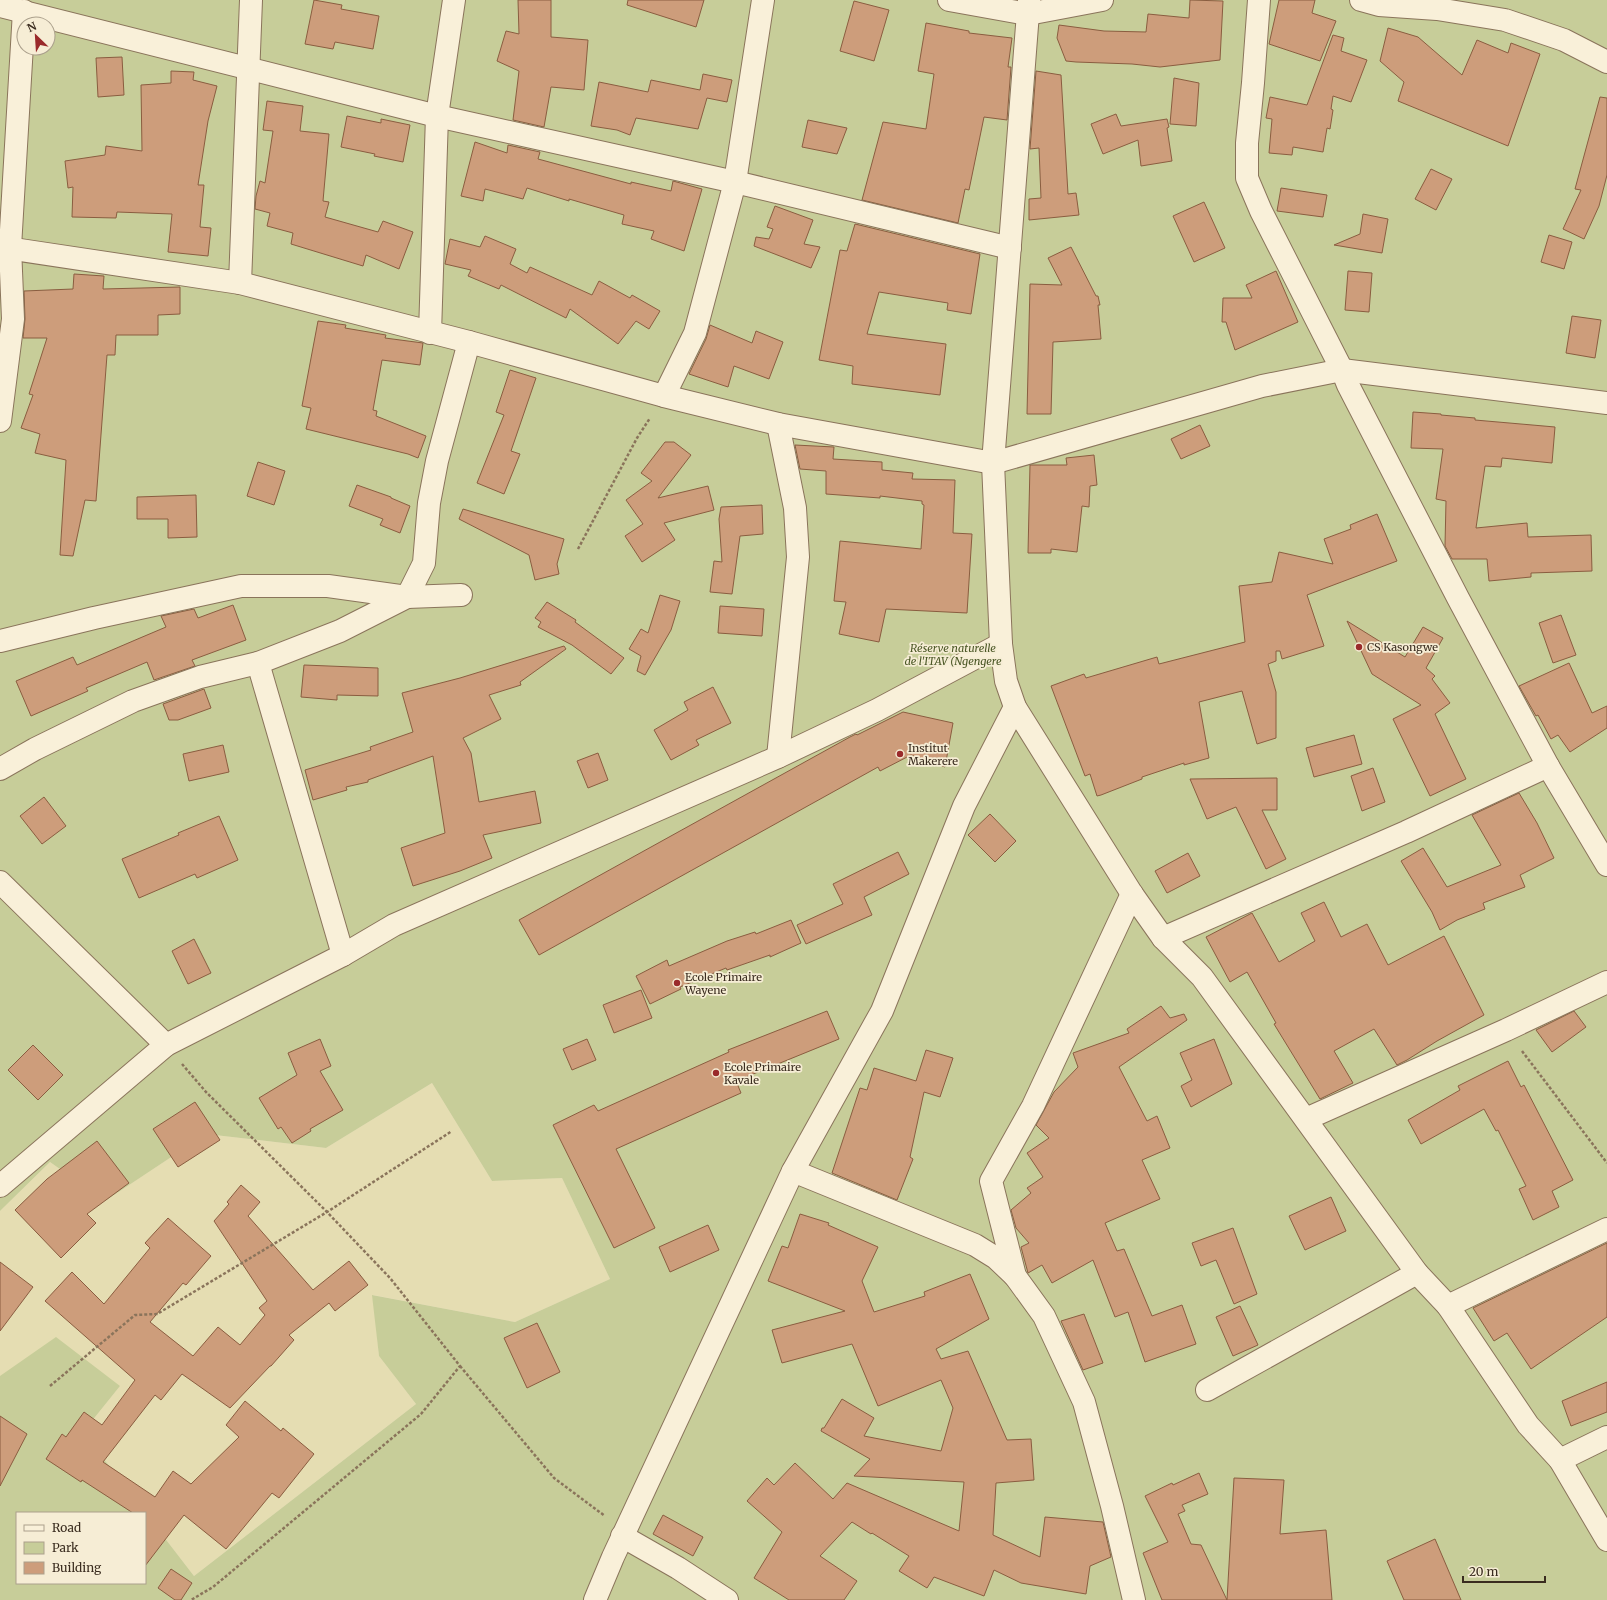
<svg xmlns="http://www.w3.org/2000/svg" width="1607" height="1600" font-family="Merriweather,serif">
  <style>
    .farmland { fill: #e5ddb2 }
    .green { fill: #c7cd99; fill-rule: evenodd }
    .building { fill: #cd9d7b; stroke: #8a5d40 }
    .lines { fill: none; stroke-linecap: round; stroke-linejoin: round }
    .minor-casing { stroke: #8a745b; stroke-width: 24 }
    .tertiary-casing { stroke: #8a745b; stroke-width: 24 }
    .path { stroke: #8a745b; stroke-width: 2.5; stroke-dasharray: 3 2; stroke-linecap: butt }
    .minor { stroke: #f9f0d9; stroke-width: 22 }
    .tertiary { stroke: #f9f0d9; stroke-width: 22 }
    .poi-dot { fill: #9a2a2b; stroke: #f6edd5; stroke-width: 1.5 }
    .labels { text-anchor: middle; stroke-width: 3.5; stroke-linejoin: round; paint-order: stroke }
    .poi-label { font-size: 11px; fill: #3a2c1f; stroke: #f6edd5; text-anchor: start }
    .park-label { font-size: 11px; font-style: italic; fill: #4a5725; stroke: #f6edd5 }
  </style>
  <rect width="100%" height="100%" fill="#efe2c5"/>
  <polygon class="farmland" points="432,1083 492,1181 562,1178 610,1279 515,1322 373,1295 379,1356 416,1404 194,1576 83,1432 120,1386 0,1376 0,1211 50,1162 105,1201 206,1134 326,1148"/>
  <path class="green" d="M0,0H1607V1600H0V1376L56,1337L120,1386L83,1432L194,1576L416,1404L379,1356L372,1295L515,1322L610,1279L562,1178L492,1181L432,1083L326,1148L206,1134L105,1201L50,1162L0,1211ZM24,24H48V48H24ZM17,1513H145V1583H17Z"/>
  <g class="building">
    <polygon points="314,0 342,5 341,9 379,16 373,49 335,42 333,49 305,44"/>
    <polygon points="518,0 551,0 551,37 588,40 584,90 551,87 544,127 513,120 519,71 497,61 506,31 519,34"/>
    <polygon points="628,0 704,0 696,27 627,5"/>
    <polygon points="1190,0 1223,1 1220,60 1160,67 1132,64 1076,62 1066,61 1057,38 1059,25 1104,31 1146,32 1148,14 1189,18"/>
    <polygon points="1279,0 1315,0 1312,13 1336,21 1320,61 1269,44"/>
    <polygon points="854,1 889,10 874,61 840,51"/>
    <polygon points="926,23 969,31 969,33 1012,38 1008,67 1011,67 1007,120 984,117 969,190 965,189 958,223 862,200 883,122 926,129 934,74 918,71"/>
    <polygon points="1388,28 1418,37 1462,75 1477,40 1508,53 1511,43 1540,54 1508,146 1398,101 1404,82 1380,61"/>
    <polygon points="1333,35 1344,38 1341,51 1367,60 1351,102 1333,96 1331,109 1333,110 1330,129 1327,128 1323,152 1293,147 1292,155 1269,153 1272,119 1266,118 1270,97 1307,105"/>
    <polygon points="122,57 124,95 98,97 96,58"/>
    <polygon points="171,71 194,72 193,80 217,86 208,121 198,185 204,185 200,227 211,228 208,256 168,252 172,214 117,212 116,218 72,217 73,187 68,188 65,161 105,155 106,146 142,151 141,85 171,83"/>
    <polygon points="1036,71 1061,75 1068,194 1076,193 1079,215 1029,220 1029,199 1041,198 1039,148 1030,149"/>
    <polygon points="703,74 732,80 727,102 707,98 698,129 636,118 630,135 617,130 591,126 599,82 648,92 651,80 700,90"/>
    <polygon points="1174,78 1199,83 1196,126 1170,124"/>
    <polygon points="1600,97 1607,98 1607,175 1599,206 1584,239 1563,229 1581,190 1575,189"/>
    <polygon points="267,101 303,106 300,131 329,134 323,201 329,202 325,217 378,232 383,221 413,232 399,269 366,255 363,266 291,244 293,233 267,226 270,213 255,209 256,196 260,181 265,183 273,131 263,130"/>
    <polygon points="1116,114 1121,126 1167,119 1169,127 1167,128 1172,161 1141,166 1138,140 1103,154 1091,124"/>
    <polygon points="347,116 381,123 381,119 410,125 403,162 374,156 375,154 341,147"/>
    <polygon points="808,120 847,128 837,154 802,147"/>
    <polygon points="475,142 507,153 508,145 540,152 538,159 631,184 631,182 671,191 673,181 702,189 684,251 651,239 654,231 622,224 624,215 569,199 569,201 527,188 523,199 485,189 483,201 461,196"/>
    <polygon points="1431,169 1452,179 1436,210 1415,199"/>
    <polygon points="1281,188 1327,195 1323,217 1277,211"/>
    <polygon points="1204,202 1225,248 1194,262 1173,216"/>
    <polygon points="775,206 813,220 804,244 820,247 811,268 754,246 756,237 769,239 773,229 767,227"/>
    <polygon points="1363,214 1388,219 1382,253 1334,245 1360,234"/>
    <polygon points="855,224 980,254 971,314 947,310 948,303 879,292 867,334 946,344 940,395 852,384 853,366 819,360 840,250 847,251"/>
    <polygon points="1549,235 1572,242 1564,269 1541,262"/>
    <polygon points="485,236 516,249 510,264 527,273 530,267 592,295 599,281 630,298 632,295 660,311 649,329 636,321 618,344 570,309 566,318 501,285 499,289 468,276 471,270 445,264 450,239 480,247"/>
    <polygon points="1071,247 1096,296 1098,296 1100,305 1098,305 1101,339 1053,342 1051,414 1027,414 1030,284 1062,285 1048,258"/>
    <polygon points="1276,271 1298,322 1235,350 1226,322 1222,322 1223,298 1252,298 1246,285"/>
    <polygon points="1348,271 1372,273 1369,312 1345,310"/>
    <polygon points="74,274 104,276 103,289 180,287 180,314 158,315 158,335 116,335 115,355 107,355 96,501 85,500 73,556 60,555 66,460 35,453 40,434 21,428 33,395 29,394 47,338 23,338 25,319 24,291 73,289"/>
    <polygon points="1572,316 1601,320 1595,358 1566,353"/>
    <polygon points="318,321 346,325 345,328 386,335 385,338 423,343 420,365 382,360 373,410 377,411 376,416 426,436 418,458 408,454 306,429 311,408 302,406"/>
    <polygon points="710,325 752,343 756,331 783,342 769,379 734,366 728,387 689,374 706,339"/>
    <polygon points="510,370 536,378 511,451 520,454 504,494 477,483 504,415 496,412"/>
    <polygon points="1413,412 1441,414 1441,415 1475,418 1475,420 1555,427 1552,463 1502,458 1501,467 1485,466 1476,528 1527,523 1528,537 1591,535 1592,571 1531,573 1531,577 1489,581 1487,559 1452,559 1445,546 1446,501 1436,499 1443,449 1411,448"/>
    <polygon points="1200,425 1210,446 1181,459 1171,439"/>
    <polygon points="665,442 674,442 691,455 658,498 708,486 714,510 664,523 675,540 642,562 625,536 643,524 626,500 652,481 641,473"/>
    <polygon points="795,445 834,447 833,459 882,462 882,470 913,473 912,479 955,480 953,533 972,534 967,613 886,609 879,642 839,634 846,602 834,601 840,541 921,549 924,505 922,504 922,501 880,496 880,498 826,494 826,471 800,469"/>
    <polygon points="1094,455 1097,485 1090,486 1089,507 1082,506 1077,552 1051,549 1051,553 1028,553 1030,465 1067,465 1066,458"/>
    <polygon points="258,462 285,471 274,505 247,496"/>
    <polygon points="357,485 391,497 391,498 410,506 400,533 380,525 383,519 349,506"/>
    <polygon points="196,495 197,537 168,538 168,519 137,519 137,497"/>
    <polygon points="762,505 763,534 740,536 732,594 710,592 714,561 722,562 719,519 721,507"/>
    <polygon points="463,509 564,539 557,564 559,574 535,580 529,555 459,519"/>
    <polygon points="1377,514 1397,561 1307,595 1324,646 1282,659 1280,651 1276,651 1276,661 1268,664 1276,692 1276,738 1257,744 1242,691 1199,702 1209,758 1184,765 1184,763 1142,777 1142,779 1101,795 1097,796 1090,774 1085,776 1051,686 1084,674 1086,678 1157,657 1159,664 1245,642 1239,586 1272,582 1279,552 1333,564 1324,539 1351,529 1350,525"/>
    <polygon points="660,595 680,601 671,630 645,675 637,671 641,656 629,649 641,629 648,633"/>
    <polygon points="547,602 576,620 575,622 624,658 611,674 572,645 538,627 541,622 535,618"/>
    <polygon points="233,605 246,640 192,660 195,666 154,680 147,662 86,688 88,691 31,716 16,681 73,657 77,665 140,638 166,627 161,616 194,609 198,618"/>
    <polygon points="720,606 764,609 762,636 718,633"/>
    <polygon points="1561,615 1576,655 1553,663 1539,623"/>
    <polygon points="1347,621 1405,657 1423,627 1443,638 1426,668 1435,676 1432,679 1450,703 1435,714 1466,779 1430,796 1393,719 1421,705 1372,674"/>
    <polygon points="564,646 566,649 520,682 521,685 489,695 501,719 463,738 471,753 479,802 535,791 541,823 483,835 492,858 460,871 413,886 401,848 445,833 433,756 368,780 368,782 346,787 347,790 313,800 305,770 371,750 370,747 413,732 402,693 460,678"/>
    <polygon points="1569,663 1592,713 1607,706 1607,728 1570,752 1558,735 1551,739 1538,715 1536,716 1519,686"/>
    <polygon points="304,665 378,668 378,696 337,695 337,700 301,697"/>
    <polygon points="713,687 731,723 696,740 699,745 671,760 654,730 688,710 684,702"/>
    <polygon points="204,689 211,708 178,720 169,720 163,704"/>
    <polygon points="903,712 953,723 945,767 911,755 880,771 878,767 539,955 519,920 850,737 856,734 857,735"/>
    <polygon points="1354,735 1362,764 1314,777 1306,748"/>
    <polygon points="223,745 229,772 189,781 183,754"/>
    <polygon points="598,753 608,780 588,788 577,761"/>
    <polygon points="1373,768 1385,802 1362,811 1351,776"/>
    <polygon points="1277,778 1277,810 1262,810 1286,859 1266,869 1236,807 1207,819 1190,779"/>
    <polygon points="1519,793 1537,823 1554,858 1520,875 1525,887 1483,903 1485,909 1457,920 1440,930 1432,912 1401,861 1423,848 1447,887 1501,865 1472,815"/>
    <polygon points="44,797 66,826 42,844 20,816"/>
    <polygon points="990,814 1016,841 995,862 968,835"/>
    <polygon points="219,816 238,860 197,878 195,874 139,898 122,859 179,835 178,833"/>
    <polygon points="898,852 909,874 864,897 872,915 806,944 797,925 843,904 833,884"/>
    <polygon points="1188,853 1200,876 1167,893 1155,871"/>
    <polygon points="1324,902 1341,937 1367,924 1388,965 1444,936 1484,1015 1437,1041 1407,1060 1397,1065 1374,1029 1334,1051 1353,1083 1320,1099 1274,1024 1276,1023 1247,972 1230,982 1206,937 1252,913 1279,962 1315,941 1301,913"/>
    <polygon points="791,920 801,943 770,957 770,955 727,970 726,968 680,987 681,989 650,1004 636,976 667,960 669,966 727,941 755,932 756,934"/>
    <polygon points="194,939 211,973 188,984 172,951"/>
    <polygon points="641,990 652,1018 614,1033 603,1005"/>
    <polygon points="1161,1006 1170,1018 1184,1014 1187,1020 1119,1067 1147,1121 1157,1116 1170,1148 1142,1160 1160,1199 1105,1223 1117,1251 1124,1249 1152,1316 1182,1305 1196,1344 1145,1362 1128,1312 1115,1317 1093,1260 1052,1283 1042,1265 1028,1273 1021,1247 1029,1243 1016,1228 1011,1210 1031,1193 1027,1188 1043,1177 1027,1153 1049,1138 1036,1125 1054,1092 1078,1067 1073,1053 1129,1033 1127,1029"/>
    <polygon points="827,1011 839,1039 736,1081 741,1093 616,1149 655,1228 614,1248 553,1125 594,1105 598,1111 729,1052 728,1050"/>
    <polygon points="1574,1011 1586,1027 1552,1052 1536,1030"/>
    <polygon points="320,1039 331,1066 320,1071 343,1110 310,1129 311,1131 292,1143 281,1127 278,1129 259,1098 297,1075 288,1053"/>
    <polygon points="587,1039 596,1060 572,1070 563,1049"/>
    <polygon points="1214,1039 1232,1084 1191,1107 1181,1086 1192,1080 1180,1053"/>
    <polygon points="33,1045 63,1075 38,1100 8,1070"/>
    <polygon points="926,1050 953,1058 940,1097 924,1092 910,1157 913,1159 897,1200 832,1173 860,1088 867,1090 874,1068 916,1081"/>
    <polygon points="1508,1061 1521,1087 1524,1085 1573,1180 1552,1191 1559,1207 1533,1220 1519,1189 1526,1186 1498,1130 1496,1131 1484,1109 1421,1144 1408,1120 1460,1090 1458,1086"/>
    <polygon points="195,1102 220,1140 178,1167 153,1129"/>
    <polygon points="97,1141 129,1183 87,1214 96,1223 61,1258 15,1210 47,1179"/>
    <polygon points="241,1185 260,1202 248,1216 313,1290 349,1261 368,1285 335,1311 329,1303 289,1335 294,1340 271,1366 270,1366 230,1408 182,1374 161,1400 155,1395 103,1462 155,1497 173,1471 191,1484 239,1437 226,1425 245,1401 281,1431 283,1428 314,1454 279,1498 272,1493 226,1549 184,1515 145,1566 145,1513 133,1513 82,1480 81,1482 46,1459 62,1434 66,1437 84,1412 102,1425 135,1380 45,1301 72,1272 104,1304 150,1248 145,1243 168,1218 211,1256 186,1285 183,1283 150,1322 193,1356 218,1327 240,1345 265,1315 259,1308 267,1301 214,1221 229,1204 227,1202"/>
    <polygon points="1331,1197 1346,1231 1305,1250 1289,1216"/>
    <polygon points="800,1214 829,1223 828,1225 878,1247 862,1281 874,1312 925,1296 924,1292 970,1274 989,1319 936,1349 941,1359 968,1351 1007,1440 1031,1439 1034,1480 996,1483 993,1535 1040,1557 1045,1517 1103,1522 1111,1557 1090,1566 1086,1594 1021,1583 994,1570 984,1596 934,1577 927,1588 899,1571 909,1556 872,1533 871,1534 852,1522 820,1556 857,1581 844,1600 789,1600 754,1578 782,1532 747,1501 767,1478 774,1485 795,1463 833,1499 847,1483 959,1531 964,1482 854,1476 870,1459 821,1431 822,1428 824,1428 842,1399 874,1418 864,1436 941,1451 953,1408 941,1380 878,1406 852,1344 782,1363 772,1330 845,1311 768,1281 782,1246 788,1248"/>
    <polygon points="708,1225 719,1250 670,1272 659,1247"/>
    <polygon points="1233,1228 1257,1294 1234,1304 1216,1260 1201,1266 1192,1243"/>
    <polygon points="1607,1243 1607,1317 1531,1369 1507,1333 1494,1341 1473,1308"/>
    <polygon points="0,1262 33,1287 0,1331"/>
    <polygon points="1240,1306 1258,1345 1233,1356 1216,1317"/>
    <polygon points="1084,1314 1103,1363 1083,1370 1061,1321"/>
    <polygon points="537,1323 560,1372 527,1388 504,1338"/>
    <polygon points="1607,1382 1607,1412 1571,1426 1562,1401"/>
    <polygon points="0,1416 27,1434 0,1486"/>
    <polygon points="1199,1473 1208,1494 1182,1505 1185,1511 1178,1514 1191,1544 1201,1545 1227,1600 1162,1600 1143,1553 1168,1542 1145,1496 1172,1483 1173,1485"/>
    <polygon points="1234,1478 1284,1480 1280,1534 1326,1530 1332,1600 1227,1600"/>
    <polygon points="663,1515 703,1537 693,1556 653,1534"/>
    <polygon points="1435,1539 1461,1600 1404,1600 1387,1561"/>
    <polygon points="171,1569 192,1583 181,1600 175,1600 158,1588"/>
  </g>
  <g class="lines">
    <defs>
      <g id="minor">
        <polyline points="949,0 1028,14 1102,0"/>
        <polyline points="1259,0 1253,83 1247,143 1247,178 1261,211 1342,370 1348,385 1458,598 1548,766 1607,865"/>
        <polyline points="1361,0 1379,5 1437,9 1505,20 1564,40 1607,62"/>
        <polyline points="0,6 437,116 735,182 1010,248"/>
        <polyline points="0,247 240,283 469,342 664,396 778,424 993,463 1262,386 1342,370 1607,403"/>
        <polyline points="240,283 251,0"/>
        <polyline points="430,333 437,116 454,0"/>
        <polyline points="664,396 695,333 735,182 763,0"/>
        <polyline points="0,421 13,319 10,247 24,11"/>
        <polyline points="778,424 795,508 798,557 778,757"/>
        <polyline points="0,641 94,618 241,586 328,586 407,597 461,595"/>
        <polyline points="258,663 343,955"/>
        <polyline points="0,769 35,749 133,701 200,677 258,663 340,631 407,597 424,563 429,503 437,461 469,342"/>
        <polyline points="0,882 166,1045"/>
        <polyline points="1163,938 1406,832 1548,766"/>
        <polyline points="1306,1119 1506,1030 1607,982"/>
        <polyline points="793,1171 975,1245 996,1258 1015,1276 1044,1316 1084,1402 1112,1506 1134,1600"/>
        <polyline points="0,1186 166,1045 343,955 394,925 778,757 877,710 1001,644"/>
        <polyline points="1015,1276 991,1181 1033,1106 1132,894"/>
        <polyline points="1448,1306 1607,1229"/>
        <polyline points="1207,1390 1417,1273"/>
        <polyline points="1560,1460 1607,1437"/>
        <polyline points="622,1536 678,1568 727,1600"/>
        <polyline points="595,1600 613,1557 793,1171 882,1011 964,806 1015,707"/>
      </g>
      <polyline id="tertiary" points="1029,0 993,463 1001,644 1006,681 1015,707 1132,894 1163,938 1202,977 1417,1273 1448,1306 1528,1425 1560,1460 1607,1540"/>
    </defs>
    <use href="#minor" class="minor-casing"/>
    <use href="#tertiary" class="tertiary-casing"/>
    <g class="path">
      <polyline points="578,549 637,438 650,418"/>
      <polyline points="1522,1051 1607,1163"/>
      <polyline points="182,1064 206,1092 327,1212 390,1278 460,1366 421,1414 213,1587 191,1600"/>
      <polyline points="460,1366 554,1478 605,1516"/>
      <polyline points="50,1386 135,1315 157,1314 327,1212 452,1131"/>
    </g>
    <use href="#minor" class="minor"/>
    <use href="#tertiary" class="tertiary"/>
  </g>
  <g class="poi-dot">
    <circle cx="1359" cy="647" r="4"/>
    <circle cx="900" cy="754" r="4"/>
    <circle cx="677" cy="983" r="4"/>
    <circle cx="716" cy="1073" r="4"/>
  </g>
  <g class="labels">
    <g class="poi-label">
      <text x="1367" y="651">CS Kasongwe</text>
      <text x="908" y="752">Institut<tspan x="908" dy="13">Makerere</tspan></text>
      <text x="685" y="981">Ecole Primaire<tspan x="685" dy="13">Wayene</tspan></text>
      <text x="724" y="1071">Ecole Primaire<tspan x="724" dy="13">Kavale</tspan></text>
    </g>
    <g class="park-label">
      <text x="953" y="652">Réserve naturelle<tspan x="953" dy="13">de l'ITAV (Ngengere</tspan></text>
    </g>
  </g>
  <rect x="16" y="1512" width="130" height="72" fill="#f6edd5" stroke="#aba08c"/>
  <rect x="24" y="1525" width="20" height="6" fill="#f9f0d9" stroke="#aba08c"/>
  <text x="52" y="1532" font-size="12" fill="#3a2c1f">Road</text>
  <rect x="24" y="1542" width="20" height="12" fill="#c7cd99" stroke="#aba08c"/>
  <text x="52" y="1552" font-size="12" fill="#3a2c1f">Park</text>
  <rect x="24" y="1562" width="20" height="12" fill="#cd9d7b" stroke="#aba08c"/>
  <text x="52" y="1572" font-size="12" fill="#3a2c1f">Building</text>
  <g transform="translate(36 36) rotate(335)"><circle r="19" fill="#f6edd5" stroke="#aba08c"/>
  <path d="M0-3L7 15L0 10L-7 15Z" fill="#9a2a2b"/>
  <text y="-6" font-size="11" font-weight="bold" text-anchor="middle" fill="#3a2c1f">N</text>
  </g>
  <path d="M1463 1576v6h82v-6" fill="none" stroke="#3a2c1f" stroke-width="2"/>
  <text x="1469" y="1576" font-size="12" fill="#3a2c1f" stroke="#f6edd5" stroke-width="3" paint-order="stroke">20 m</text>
</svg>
